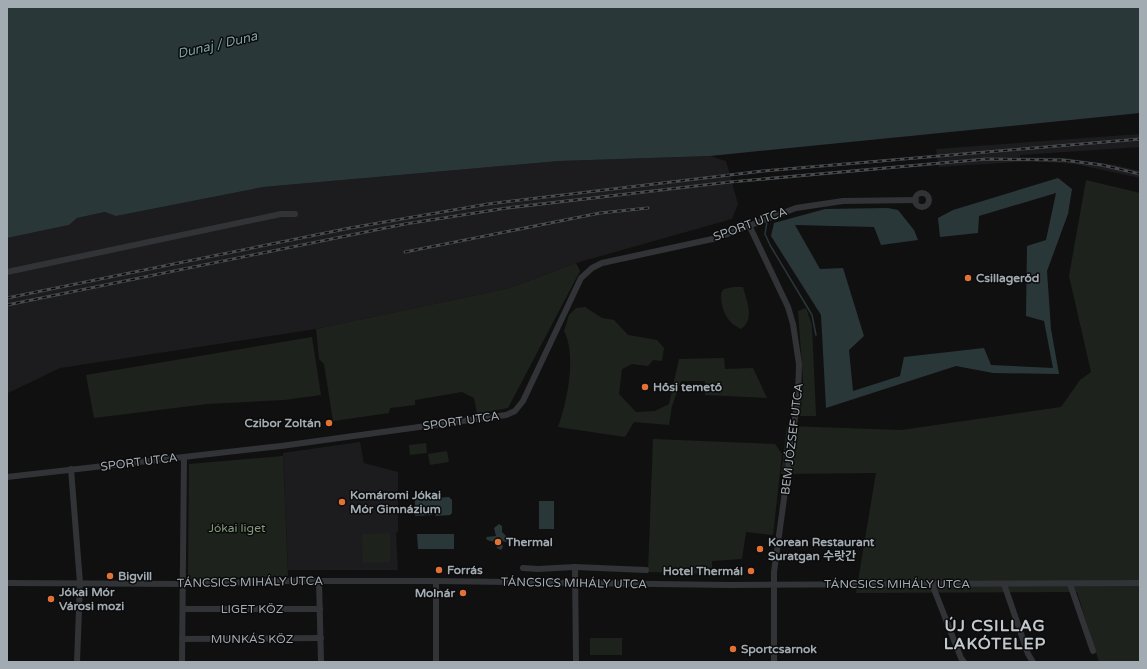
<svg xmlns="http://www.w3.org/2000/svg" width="1147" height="669" font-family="'Varela Round','Noto Sans KR',sans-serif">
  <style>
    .built { fill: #1c1c1e }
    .green { fill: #1d231c }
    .water { fill: #2a3738 }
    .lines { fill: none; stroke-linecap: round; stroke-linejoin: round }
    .stream { stroke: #2a3738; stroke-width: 1.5 }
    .minor { stroke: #313336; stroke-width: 6 }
    .rail-casing { stroke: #484c4e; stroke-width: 3 }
    .rail { stroke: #0b0b0c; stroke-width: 1.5; stroke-dasharray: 4.5; stroke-linecap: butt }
    .poi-dot { fill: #e27136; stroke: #0b0b0c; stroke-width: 1.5 }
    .labels { text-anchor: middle; stroke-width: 3; stroke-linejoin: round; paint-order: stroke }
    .street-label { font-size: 12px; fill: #a2abb1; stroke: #0b0b0c }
    .poi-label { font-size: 12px; font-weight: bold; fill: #a2abb1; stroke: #0b0b0c; text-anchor: start }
    .park-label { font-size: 12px; fill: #839b7a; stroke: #0b0b0c }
    .water-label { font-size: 13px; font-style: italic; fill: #7ba3aa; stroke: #0b0b0c }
    .district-label { font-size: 16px; font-weight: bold; letter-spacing: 1px; fill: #c2c9cd; stroke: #0b0b0c }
  </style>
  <rect width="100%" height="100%" fill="#101011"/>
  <g class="built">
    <polygon points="1140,134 1140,147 1020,155 1020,157 1065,158 1115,165 1140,171 1140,178 1075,164 1033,161 939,167 936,149"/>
    <polygon points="710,156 726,161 738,204 732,219 576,263 510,288 316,329 60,368 8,393 7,392 7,238 69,225 77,218 106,212 116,216 263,187 559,161"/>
    <polygon points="360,442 364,463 398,472 398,532 396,533 398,570 288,570 283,453"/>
  </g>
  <g class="green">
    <polygon points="1086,180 1140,193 1140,662 1099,662 1077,592 856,593 876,473 781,474 787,426 901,430 1061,407 1080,380 1091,372 1069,276"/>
    <polygon points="576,263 580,271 508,408 477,414 474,398 462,392 415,400 415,405 390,408 389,413 333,421 324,364 319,359 316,329 510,288"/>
    <path d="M734,287H743C747,302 755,319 741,329C726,322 721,309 721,293L724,289Z"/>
    <path d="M585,307L602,318L614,320L628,335L657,340L664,348L662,361L653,360L648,366L632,364L622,369L619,394L636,412L655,411L669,404L679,359L724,358L725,369L753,368L767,398L705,395V381H681L672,406L669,425L634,422L625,437L558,427C567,402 577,355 564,331L569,315L576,308Z"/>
    <polygon points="806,308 812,325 816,416 800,416 803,380 798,311"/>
    <polygon points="312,337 321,395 284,400 207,404 94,418 86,375"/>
    <polygon points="653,439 775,444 782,454 773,535 746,532 742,559 712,561 712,574 648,572"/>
    <polygon points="426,443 427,453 410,455 409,445"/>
    <polygon points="447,451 449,462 430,465 428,454"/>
    <polygon points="283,456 288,576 188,579 189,464"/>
    <polygon points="390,533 390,562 363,563 362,534"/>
    <rect x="590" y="638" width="32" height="17"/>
  </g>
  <g class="water">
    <polygon points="7,7 1140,7 1140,113 710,156 559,161 263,187 116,216 105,212 77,218 69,225 7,238"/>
    <polygon points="1058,178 1072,189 1068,214 1047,271 1051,329 1059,374 993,373 956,366 826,408 821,315 771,236 774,223 825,209 888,208 898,210 914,230 918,240 881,245 874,227 795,225 820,269 843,268 864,336 849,350 853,391 900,376 904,357 984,348 991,365 1053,368 1044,321 1026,316 1027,246 1046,240 1056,193 979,216 978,233 940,237 938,218 953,210"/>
    <polygon points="431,497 434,501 436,498 449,497 452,500 452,513 450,515 436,516 434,512 432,515 415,516 415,498"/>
    <rect x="539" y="501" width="15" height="28"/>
    <polygon points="499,524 502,526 502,532 509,539 506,542 501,541 503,547 501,550 497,548 495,542 487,540 486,537 496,536 494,528"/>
    <polygon points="417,534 454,534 454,549 418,549"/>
  </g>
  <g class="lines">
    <polyline class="stream" points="767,222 765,234 770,245 812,315 816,335"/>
    <g class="minor">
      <circle cx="922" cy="200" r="7"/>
      <polyline points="749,225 788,307 793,324 799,364 798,396 774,572 774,662"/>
      <polyline points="7,272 281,214 295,214"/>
      <polyline points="71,469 80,583 77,662"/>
      <polyline points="7,477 281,446 506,415 515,411 523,401 581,278 592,268 602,263 717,238 796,208 843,201 916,200"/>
      <polyline points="523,568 538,569 575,567"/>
      <polyline points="319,581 321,662"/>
      <polyline points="436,581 436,662"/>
      <polyline points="7,583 183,584 286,581 436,581 730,585 1140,583"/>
      <polyline points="932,584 961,658 964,662"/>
      <polyline points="1004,584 1028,654 1033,662"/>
      <polyline points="1070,584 1093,651"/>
      <polyline points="183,609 320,609"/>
      <polyline points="182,639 321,638"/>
      <polyline points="182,662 184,457"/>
      <polyline points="576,662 575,567 646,570"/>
    </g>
    <defs>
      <g id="rail">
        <polyline points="405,252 600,213 648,208"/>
        <polyline points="7,298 350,228 488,204 763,171 1140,139"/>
        <polyline points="7,305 405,224 507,208 730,182 986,159 1063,160 1102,165 1140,174"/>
      </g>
    </defs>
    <use href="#rail" class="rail-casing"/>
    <use href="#rail" class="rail"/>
  </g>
  <g class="poi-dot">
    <circle cx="968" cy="278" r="4"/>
    <circle cx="645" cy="387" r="4"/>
    <circle cx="329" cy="423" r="4"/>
    <circle cx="342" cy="502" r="4"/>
    <circle cx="498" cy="542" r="4"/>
    <circle cx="760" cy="549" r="4"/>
    <circle cx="439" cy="570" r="4"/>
    <circle cx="751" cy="571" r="4"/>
    <circle cx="110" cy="576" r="4"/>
    <circle cx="463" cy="593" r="4"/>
    <circle cx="51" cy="599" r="4"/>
    <circle cx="733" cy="649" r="4"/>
  </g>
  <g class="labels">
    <g class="street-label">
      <text transform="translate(750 224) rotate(-20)" y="4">SPORT UTCA</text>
      <text transform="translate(461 421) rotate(-8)" y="4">SPORT UTCA</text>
      <text transform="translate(792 439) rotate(-83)" y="4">BEM JÓZSEF UTCA</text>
      <text transform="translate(139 462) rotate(-7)" y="4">SPORT UTCA</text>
      <text transform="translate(250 582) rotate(-1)" y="4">TÁNCSICS MIHÁLY UTCA</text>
      <text transform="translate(574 583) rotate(1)" y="4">TÁNCSICS MIHÁLY UTCA</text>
      <text x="897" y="588">TÁNCSICS MIHÁLY UTCA</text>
      <text x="252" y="613">LIGET KÖZ</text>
      <text x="252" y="643">MUNKÁS KÖZ</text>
    </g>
    <g class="poi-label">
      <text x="976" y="282">Csillagerőd</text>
      <text x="653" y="391">Hősi temető</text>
      <text x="321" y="427" text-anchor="end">Czibor Zoltán</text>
      <text x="350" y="499">Komáromi Jókai<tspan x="350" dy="14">Mór Gimnázium</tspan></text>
      <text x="506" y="546">Thermal</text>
      <text x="768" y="546">Korean Restaurant<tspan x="768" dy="14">Suratgan 수랏간</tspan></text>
      <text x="447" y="574">Forrás</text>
      <text x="743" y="575" text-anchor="end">Hotel Thermál</text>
      <text x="118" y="580">Bigvill</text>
      <text x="59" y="596">Jókai Mór<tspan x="59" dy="14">Városi mozi</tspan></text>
      <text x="455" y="597" text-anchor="end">Molnár</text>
      <text x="741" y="653">Sportcsarnok</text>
    </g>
    <g class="park-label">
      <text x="237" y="532">Jókai liget</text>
    </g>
    <g class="water-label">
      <text transform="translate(217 44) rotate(-13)" y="5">Dunaj / Duna</text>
    </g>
    <g class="district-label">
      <text x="995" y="631">ÚJ CSILLAG<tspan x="995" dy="18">LAKÓTELEP</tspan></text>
    </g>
  </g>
  <rect width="1147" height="669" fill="none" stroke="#a2abb1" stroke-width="16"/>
</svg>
